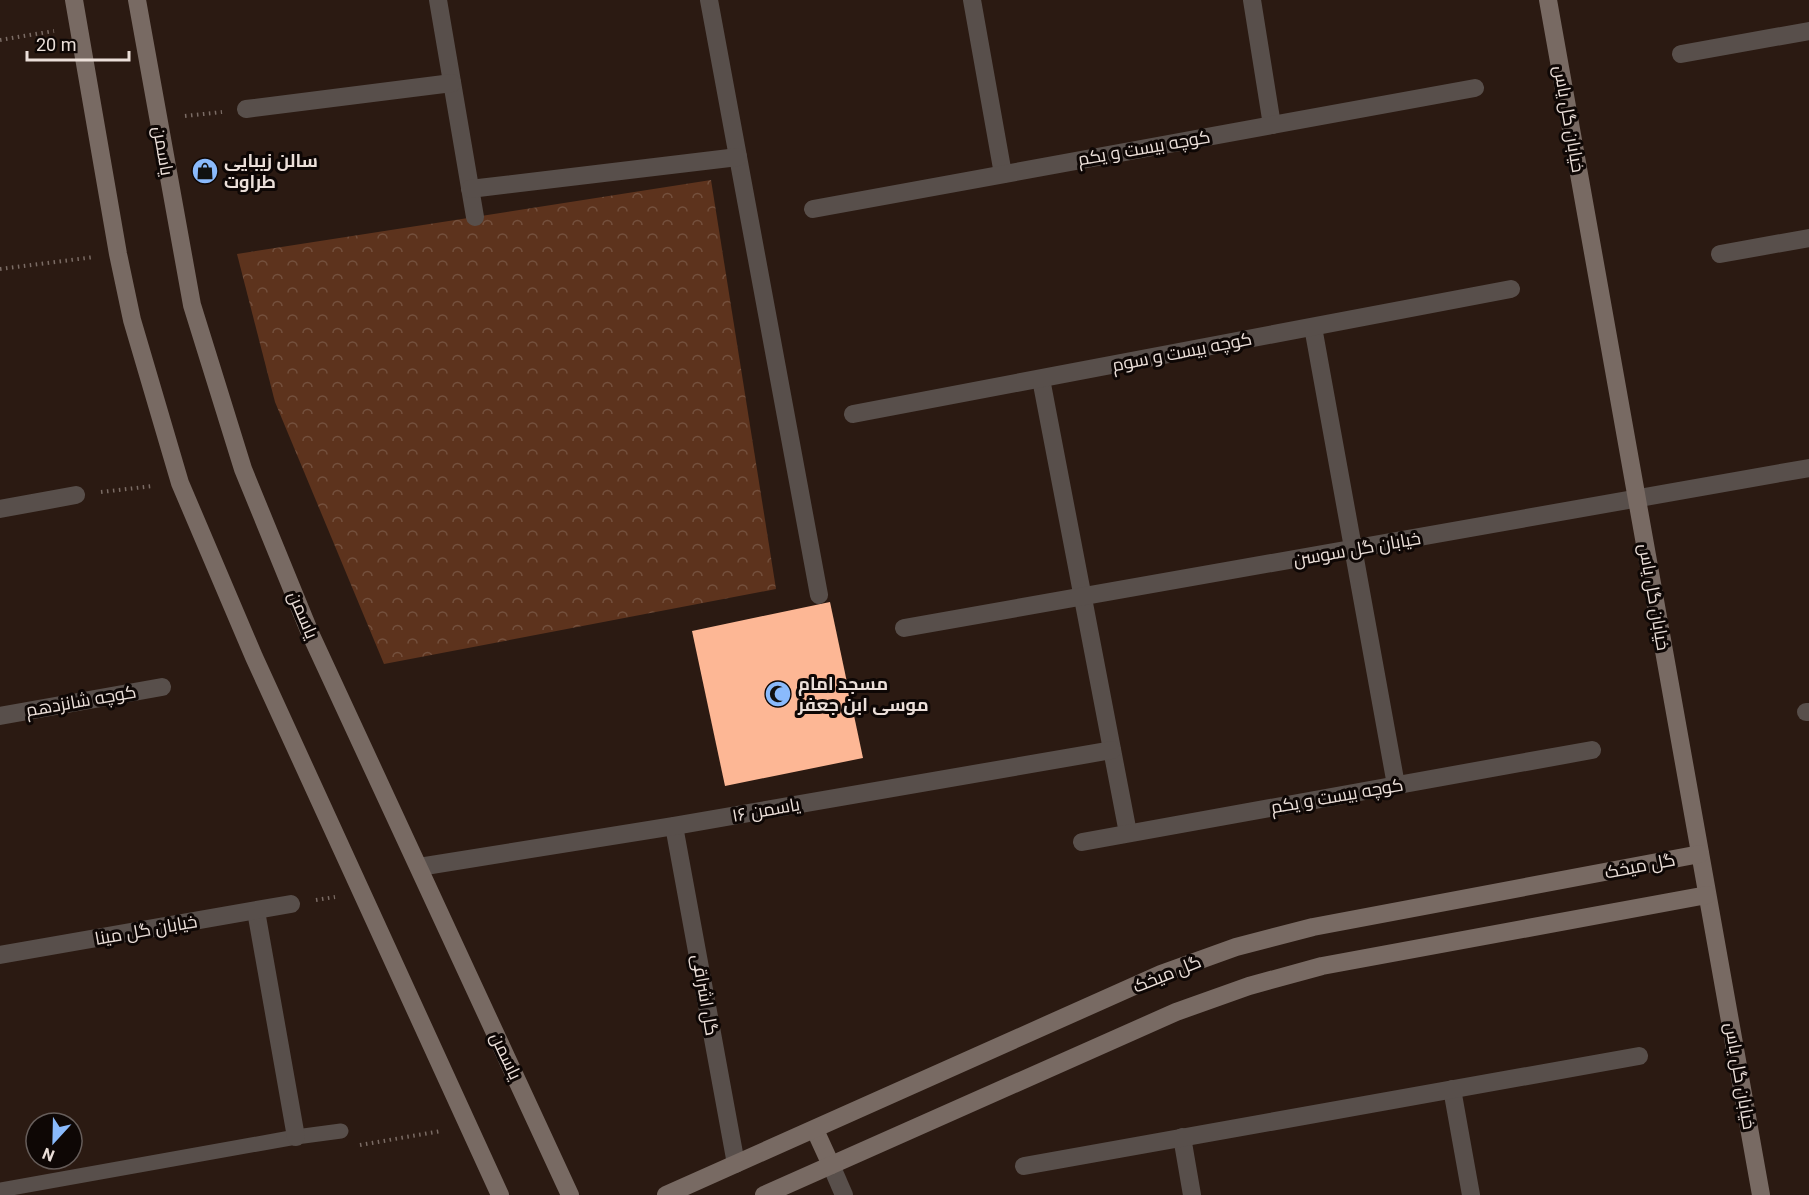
<svg xmlns="http://www.w3.org/2000/svg" width="1809" height="1195" font-family="Roboto,Cairo,sans-serif">
  <style>
    .park { fill: url(#park-crowns) }
    .building { fill: #fdb795 }
    .lines { fill: none; stroke-linecap: round; stroke-linejoin: round }
    .path { stroke: #7b6c65; stroke-width: 4; stroke-dasharray: 1.5 4.5; stroke-linecap: butt }
    .lane { stroke: #584f4b; stroke-width: 15 }
    .street { stroke: #584f4b; stroke-width: 18 }
    .secondary { stroke: #786a63; stroke-width: 18 }
    .labels { text-anchor: middle; stroke-width: 6; stroke-linejoin: round; paint-order: stroke }
    .street-label { font-size: 18px; fill: #ebdfd9; stroke: #0e0705 }
    .poi-label { font-size: 18px; font-weight: bold; fill: #ebdfd9; stroke: #0e0705; text-anchor: start }
  </style>
  <defs>
    <pattern id="park-crowns" width="20" height="18" patternUnits="userSpaceOnUse" patternTransform="scale(1.5)"><rect width="20" height="18" fill="#5d331d"/><path d="M2 6a3 3 0 1 1 6 0M12 15a3 3 0 1 1 6 0" fill="none" stroke="#74503d"/></pattern>
  </defs>
  <rect width="100%" height="100%" fill="#2b1a12"/>
  <polygon class="park" points="711,180 776,589 384,664 275,402 237,254"/>
  <polygon class="building" points="830,602 863,758 725,786 692,631"/>
  <g class="lines">
    <g class="path">
      <polyline points="0,40 54,31"/>
      <polyline points="185,116 222,112"/>
      <polyline points="0,269 94,257"/>
      <polyline points="101,492 153,486"/>
      <polyline points="316,900 335,897"/>
      <polyline points="360,1145 441,1131"/>
    </g>
    <polyline class="lane" points="0,1190 296,1137 341,1131"/>
    <g class="street">
      <polyline points="438,0 475,217"/>
      <polyline points="709,0 819,595"/>
      <polyline points="972,0 1003,174"/>
      <polyline points="1252,0 1272,125"/>
      <polyline points="1681,54 1809,31"/>
      <polyline points="246,109 452,83"/>
      <polyline points="470,189 738,157"/>
      <polyline points="813,209 1475,88"/>
      <polyline points="1720,254 1809,238"/>
      <polyline points="1313,327 1396,785"/>
      <polyline points="1041,379 1128,833"/>
      <polyline points="853,414 1511,289"/>
      <polyline points="0,509 76,495"/>
      <polyline points="904,628 1809,468"/>
      <polyline points="1806,712 1809,712"/>
      <polyline points="0,716 162,687"/>
      <polyline points="674,826 736,1164"/>
      <polyline points="1082,842 1592,750"/>
      <polyline points="419,867 674,826 1112,750"/>
      <polyline points="256,911 296,1137"/>
      <polyline points="0,955 291,904"/>
      <polyline points="1452,1089 1471,1195"/>
      <polyline points="1182,1137 1192,1195"/>
      <polyline points="831,1165 844,1195"/>
      <polyline points="1024,1166 1639,1056"/>
    </g>
    <g class="secondary">
      <polyline points="74,0 118,254 132,320 180,483 254,657 500,1195"/>
      <polyline points="137,0 192,305 243,469 310,633 570,1195"/>
      <polyline points="1548,0 1761,1195"/>
      <polyline points="815,1130 831,1165"/>
      <polyline points="666,1195 1161,974 1236,947 1313,927 1700,854"/>
      <polyline points="764,1195 1176,1012 1249,986 1322,966 1707,895"/>
    </g>
  </g>
  <defs>
    <symbol id="shop-disc" viewBox="-11 -11 22 22"><circle r="9.5" fill="#8abafc" stroke="#0e0705"/><path d="M-5-2.5h2.3a2.7 3.5 0 0 1 5.4 0H5L5.5 6h-11ZM-1.5-2.5h3a1.5 2.3 0 0 0-3 0Z" fill="#111"/></symbol>
    <symbol id="mosque-disc" viewBox="-11 -11 22 22"><circle r="9.5" fill="#8abafc" stroke="#0e0705"/><path d="M3.5-4.9A6 6 0 1 0 3.5 4.9A5 5 0 1 1 3.5-4.9Z" fill="#111"/></symbol>
  </defs>
  <g fill-rule="evenodd">
    <use href="#shop-disc" x="190" y="156" width="30" height="30"/>
    <use href="#mosque-disc" x="763" y="679" width="30" height="30"/>
  </g>
  <g class="labels">
    <g class="street-label">
      <text transform="translate(1569 119) rotate(80)" y="6">خیابان گل یاس</text>
      <text transform="translate(1144 148) rotate(-10)" y="6">کوچه بیست و یکم</text>
      <text transform="translate(163 151) rotate(80)" y="6">یاسمن</text>
      <text transform="translate(1182 352) rotate(-11)" y="6">کوچه بیست و سوم</text>
      <text transform="translate(1357 549) rotate(-10)" y="6">خیابان گل سوسن</text>
      <text transform="translate(1654 597) rotate(80)" y="6">خیابان گل یاس</text>
      <text transform="translate(303 615) rotate(67)" y="6">یاسمن</text>
      <text transform="translate(81 701) rotate(-10)" y="6">کوچه شانزدهم</text>
      <text transform="translate(1337 796) rotate(-10)" y="6">کوچه بیست و یکم</text>
      <text transform="translate(766 810) rotate(-10)" y="6">یاسمن ۱۶</text>
      <text transform="translate(1640 866) rotate(-11)" y="6">گل میخک</text>
      <text transform="translate(146 930) rotate(-10)" y="6">خیابان گل مینا</text>
      <text transform="translate(1167 974) rotate(-22)" y="6">گل میخک</text>
      <text transform="translate(705 995) rotate(80)" y="6">گل اشراقی</text>
      <text transform="translate(506 1056) rotate(65)" y="6">یاسمن</text>
      <text transform="translate(1740 1076) rotate(80)" y="6">خیابان گل یاس</text>
    </g>
    <g class="poi-label">
      <text x="224" y="167">سالن زیبایی<tspan x="224" dy="21">طراوت</tspan></text>
      <text x="798" y="690">مسجد امام<tspan x="798" dy="21">موسی ابن جعفر</tspan></text>
    </g>
  </g>
  <g transform="translate(54 1141) rotate(202)"><circle r="28" fill="#0e0705" stroke="#665d5a" stroke-width="1.5"/>
  <path d="M0-4.5L10 22L0 15L-10 22Z" fill="#8abafc"/>
  <text y="-9" font-size="16" font-weight="bold" text-anchor="middle" fill="#ebdfd9">N</text>
  </g>
  <path d="M27 51v9h102v-9" fill="none" stroke="#ebdfd9" stroke-width="3"/>
  <text x="36" y="51" font-size="18" fill="#ebdfd9" stroke="#0e0705" stroke-width="4.5" paint-order="stroke">20 m</text>
</svg>
